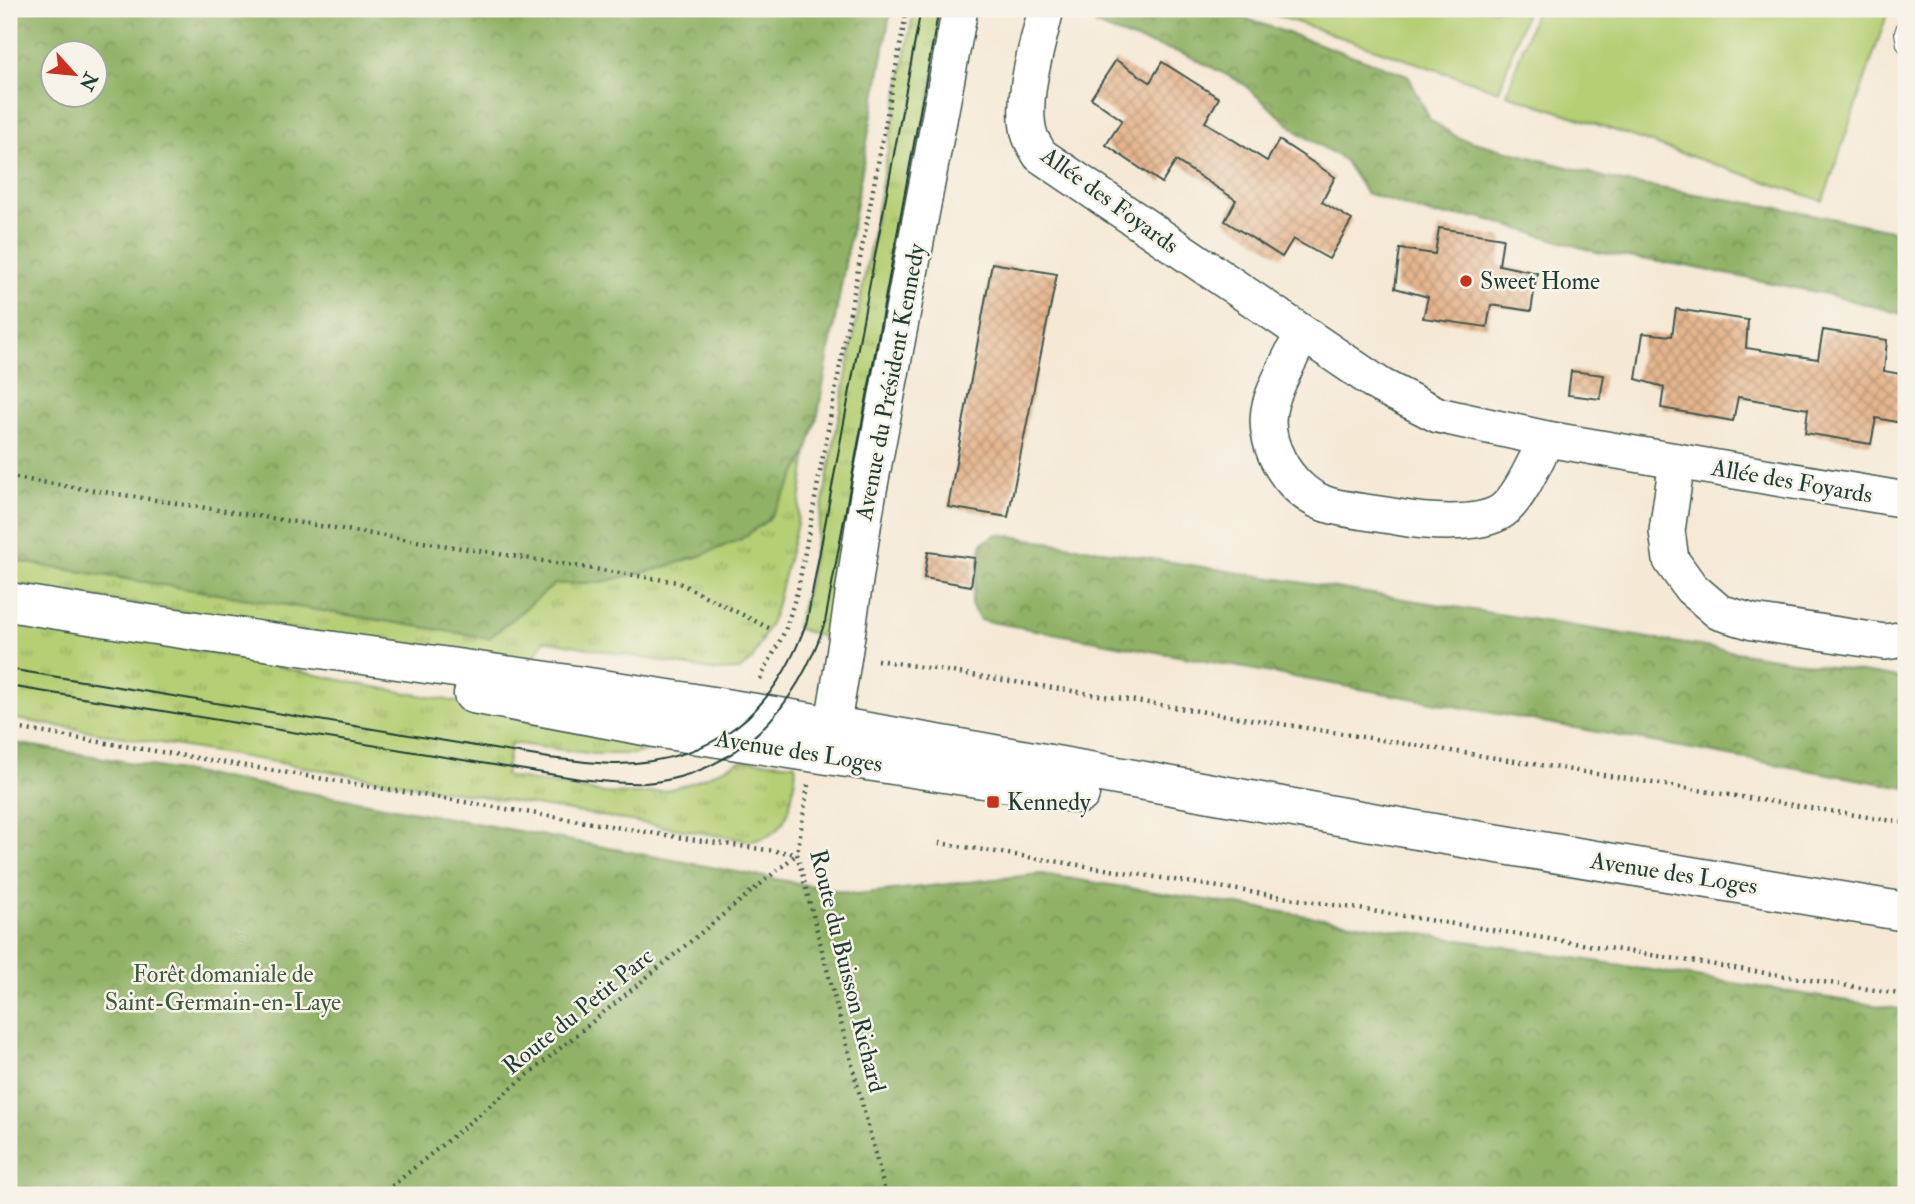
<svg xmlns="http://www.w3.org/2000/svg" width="1915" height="1204" font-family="'IM FELL Double Pica',serif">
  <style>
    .grass { fill: url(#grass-tufts); stroke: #6a8654; stroke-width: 2 }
    .forest { fill: url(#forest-crowns); stroke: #58784d; stroke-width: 2; fill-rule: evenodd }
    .pitch { fill: #b5cf74; stroke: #6a8654; stroke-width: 2 }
    .building { fill: url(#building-cross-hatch) }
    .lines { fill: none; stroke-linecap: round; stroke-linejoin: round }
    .service-casing { stroke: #3f574c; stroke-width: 20 }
    .minor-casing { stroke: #3f574c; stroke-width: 38 }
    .secondary-casing { stroke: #3f574c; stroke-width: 41 }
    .path { stroke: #3f574c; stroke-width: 4.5; stroke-dasharray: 2 5; stroke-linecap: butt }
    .service { stroke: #fff; stroke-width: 18 }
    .minor { stroke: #fff; stroke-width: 35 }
    .secondary { stroke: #fff; stroke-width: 38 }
    .tram { stroke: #1f3d34; stroke-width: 2 }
    .poi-dot { fill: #c8321e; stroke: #f7f3e8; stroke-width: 2.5 }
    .labels { text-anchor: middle; stroke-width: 5; stroke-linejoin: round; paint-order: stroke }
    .street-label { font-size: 24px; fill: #1f3d34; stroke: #f7f3e8 }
    .poi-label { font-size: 24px; fill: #1f3d34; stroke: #f7f3e8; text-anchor: start }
    .park-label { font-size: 24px; fill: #3d5a41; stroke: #f7f3e8 }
  </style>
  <defs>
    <pattern id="grass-tufts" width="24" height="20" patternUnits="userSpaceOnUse" patternTransform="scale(1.75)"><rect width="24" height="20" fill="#b5cf74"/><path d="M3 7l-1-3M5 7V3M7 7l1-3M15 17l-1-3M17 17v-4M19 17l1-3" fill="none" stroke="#93a960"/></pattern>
    <pattern id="forest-crowns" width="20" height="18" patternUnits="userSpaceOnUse" patternTransform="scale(1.75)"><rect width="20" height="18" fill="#90b266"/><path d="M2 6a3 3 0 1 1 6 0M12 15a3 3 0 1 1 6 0" fill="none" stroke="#759255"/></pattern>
    <pattern id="building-cross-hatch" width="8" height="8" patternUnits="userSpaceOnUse" patternTransform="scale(1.75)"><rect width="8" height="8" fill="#e6b68e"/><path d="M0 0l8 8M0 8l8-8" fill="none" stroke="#ba9575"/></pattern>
  </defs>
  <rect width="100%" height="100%" fill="#f7f3e8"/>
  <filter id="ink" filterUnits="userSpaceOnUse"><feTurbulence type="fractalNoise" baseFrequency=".0143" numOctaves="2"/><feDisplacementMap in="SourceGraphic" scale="14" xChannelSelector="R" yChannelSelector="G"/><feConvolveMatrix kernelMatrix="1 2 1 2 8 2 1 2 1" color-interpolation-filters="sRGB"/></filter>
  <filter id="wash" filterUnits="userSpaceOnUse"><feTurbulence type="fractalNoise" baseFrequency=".00686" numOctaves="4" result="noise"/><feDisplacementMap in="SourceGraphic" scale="28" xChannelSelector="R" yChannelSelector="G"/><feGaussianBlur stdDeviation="1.57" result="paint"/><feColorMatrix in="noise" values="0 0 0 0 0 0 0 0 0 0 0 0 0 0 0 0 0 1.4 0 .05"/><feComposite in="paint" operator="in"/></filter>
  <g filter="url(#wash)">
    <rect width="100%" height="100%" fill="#f5e9d5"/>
    <g class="grass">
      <polygon points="914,9 946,9 829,639 796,628 808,584"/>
      <polygon points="807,452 797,524 774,615 752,660 739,670 716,671 544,640 536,656 512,664 9,584 9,560 489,638 555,584 601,582 658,569 702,555 789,487"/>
      <path d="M9,618L233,657L364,685L683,743L633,754H594L511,743L505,776L604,793L636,794L664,791L694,782L742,760L795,764C797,773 794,782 793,791C788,819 781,836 751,841L9,718Z"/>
    </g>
    <g class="forest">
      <path d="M9,9H891L818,414L807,452L789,487L768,520L741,539L702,555L658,569L601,582L555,584L489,638L9,560ZM52,52H94V94H52Z"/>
      <polygon points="1094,9 1219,9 1408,75 1430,120 1459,138 1623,182 1786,209 1906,233 1906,315 1826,294 1686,266 1596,252 1479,217 1432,215 1366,193 1344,160 1299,133 1241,82 1185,54 1136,40 1096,25"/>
      <polygon points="997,534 1906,679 1906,788 980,620 971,605 982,543"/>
      <polygon points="9,742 357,801 856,894 1041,874 1906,1010 1906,1195 9,1195"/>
    </g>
    <g class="pitch">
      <polygon points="1258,9 1527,9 1499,91"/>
      <polygon points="1536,9 1889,9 1823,201 1507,94"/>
    </g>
    <g id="blocks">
      <g class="building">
        <polygon points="1116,60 1150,82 1162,62 1219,98 1205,122 1267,161 1279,140 1335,177 1322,202 1352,220 1329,259 1293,239 1282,257 1225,221 1236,200 1176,161 1162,183 1106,145 1122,120 1091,98"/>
        <polygon points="1439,228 1503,238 1499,265 1537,273 1531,311 1491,305 1487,327 1423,318 1428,297 1395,288 1400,249 1435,254"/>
        <polygon points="992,263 1057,274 1008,517 948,507"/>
        <polygon points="1676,309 1748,320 1746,348 1818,359 1823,330 1887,340 1884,371 1906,375 1906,424 1876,418 1871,444 1805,433 1808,409 1738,397 1733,421 1661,408 1664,387 1636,379 1643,333 1672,336"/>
        <polygon points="1571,371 1604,375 1600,399 1568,395"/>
        <polygon points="928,552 975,558 971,586 924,578"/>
      </g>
    </g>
  </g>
  <g filter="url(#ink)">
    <use href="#blocks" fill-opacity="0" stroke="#3f574c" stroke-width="2"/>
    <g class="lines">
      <defs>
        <polyline id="service" points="1906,27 1904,33 1906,44"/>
        <g id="minor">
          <path d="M1046,9C1038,45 1019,100 1030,136C1032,142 1037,149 1040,155L1381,386L1438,415L1547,439L1906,500"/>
          <path d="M1302,334C1292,356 1278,379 1271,402C1259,440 1287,489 1323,503C1339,510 1377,513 1397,517C1424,522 1478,527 1502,511C1521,497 1535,460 1547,439"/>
          <polyline points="1677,461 1667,531 1671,560 1691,588 1719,612 1753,622 1885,642 1906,639"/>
          <path d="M827,753C845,666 854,577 869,490L960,9"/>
        </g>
        <g id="secondary">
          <path d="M9,602C241,641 474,668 706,705C951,744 1195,791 1439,834C1595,861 1751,886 1906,912"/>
          <polyline points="473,694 661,729 1080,794"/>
        </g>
      </defs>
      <use href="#service" class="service-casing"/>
      <use href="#minor" class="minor-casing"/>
      <use href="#secondary" class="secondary-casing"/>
      <g class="path">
        <polyline points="9,477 677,582 771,629"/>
        <polyline points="877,660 1906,823"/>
        <polyline points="760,679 785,631 798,589 907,9"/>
        <polyline points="9,727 689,839 797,854"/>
        <polyline points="808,785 797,854 886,1195"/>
        <polyline points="939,843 1906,995"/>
        <polyline points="381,1195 796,855"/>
      </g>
      <use href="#service" class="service"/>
      <use href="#minor" class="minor"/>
      <use href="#secondary" class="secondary"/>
      <g class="tram">
        <path d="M9,669L549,758C571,760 595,764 618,764C717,761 775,712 807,621L921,9"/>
        <path d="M9,686L580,779C601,781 623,784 645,783C738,775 798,706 825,622L939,9"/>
      </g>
    </g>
  </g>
  <g class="poi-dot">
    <circle cx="1466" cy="281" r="7"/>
    <rect x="986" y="795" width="14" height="14" rx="3.5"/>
  </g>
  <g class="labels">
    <g class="street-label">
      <text transform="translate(1110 200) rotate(36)" y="8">Allée des Foyards</text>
      <text transform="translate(890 382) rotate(-79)" y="8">Avenue du Président Kennedy</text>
      <text transform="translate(1792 481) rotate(10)" y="8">Allée des Foyards</text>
      <text transform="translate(799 751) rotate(9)" y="8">Avenue des Loges</text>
      <text transform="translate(1674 873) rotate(9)" y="8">Avenue des Loges</text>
      <text transform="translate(848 971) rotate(76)" y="8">Route du Buisson Richard</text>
      <text transform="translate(578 1011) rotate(-39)" y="8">Route du Petit Parc</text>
    </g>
    <g class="poi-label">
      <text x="1480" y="289">Sweet Home</text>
      <text x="1007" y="810">Kennedy</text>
    </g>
    <g class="park-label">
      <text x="223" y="982">Forêt domaniale de<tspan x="223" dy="28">Saint-Germain-en-Laye</tspan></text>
    </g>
  </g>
  <rect width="1915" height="1204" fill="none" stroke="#f7f3e8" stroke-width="35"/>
  <g transform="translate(74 74) rotate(117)"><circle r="33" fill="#f7f3e8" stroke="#a1aaa0" stroke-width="2"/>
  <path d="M0-5L12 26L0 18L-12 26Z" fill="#c8321e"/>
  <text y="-10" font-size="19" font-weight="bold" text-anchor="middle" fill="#1f3d34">N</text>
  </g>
</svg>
